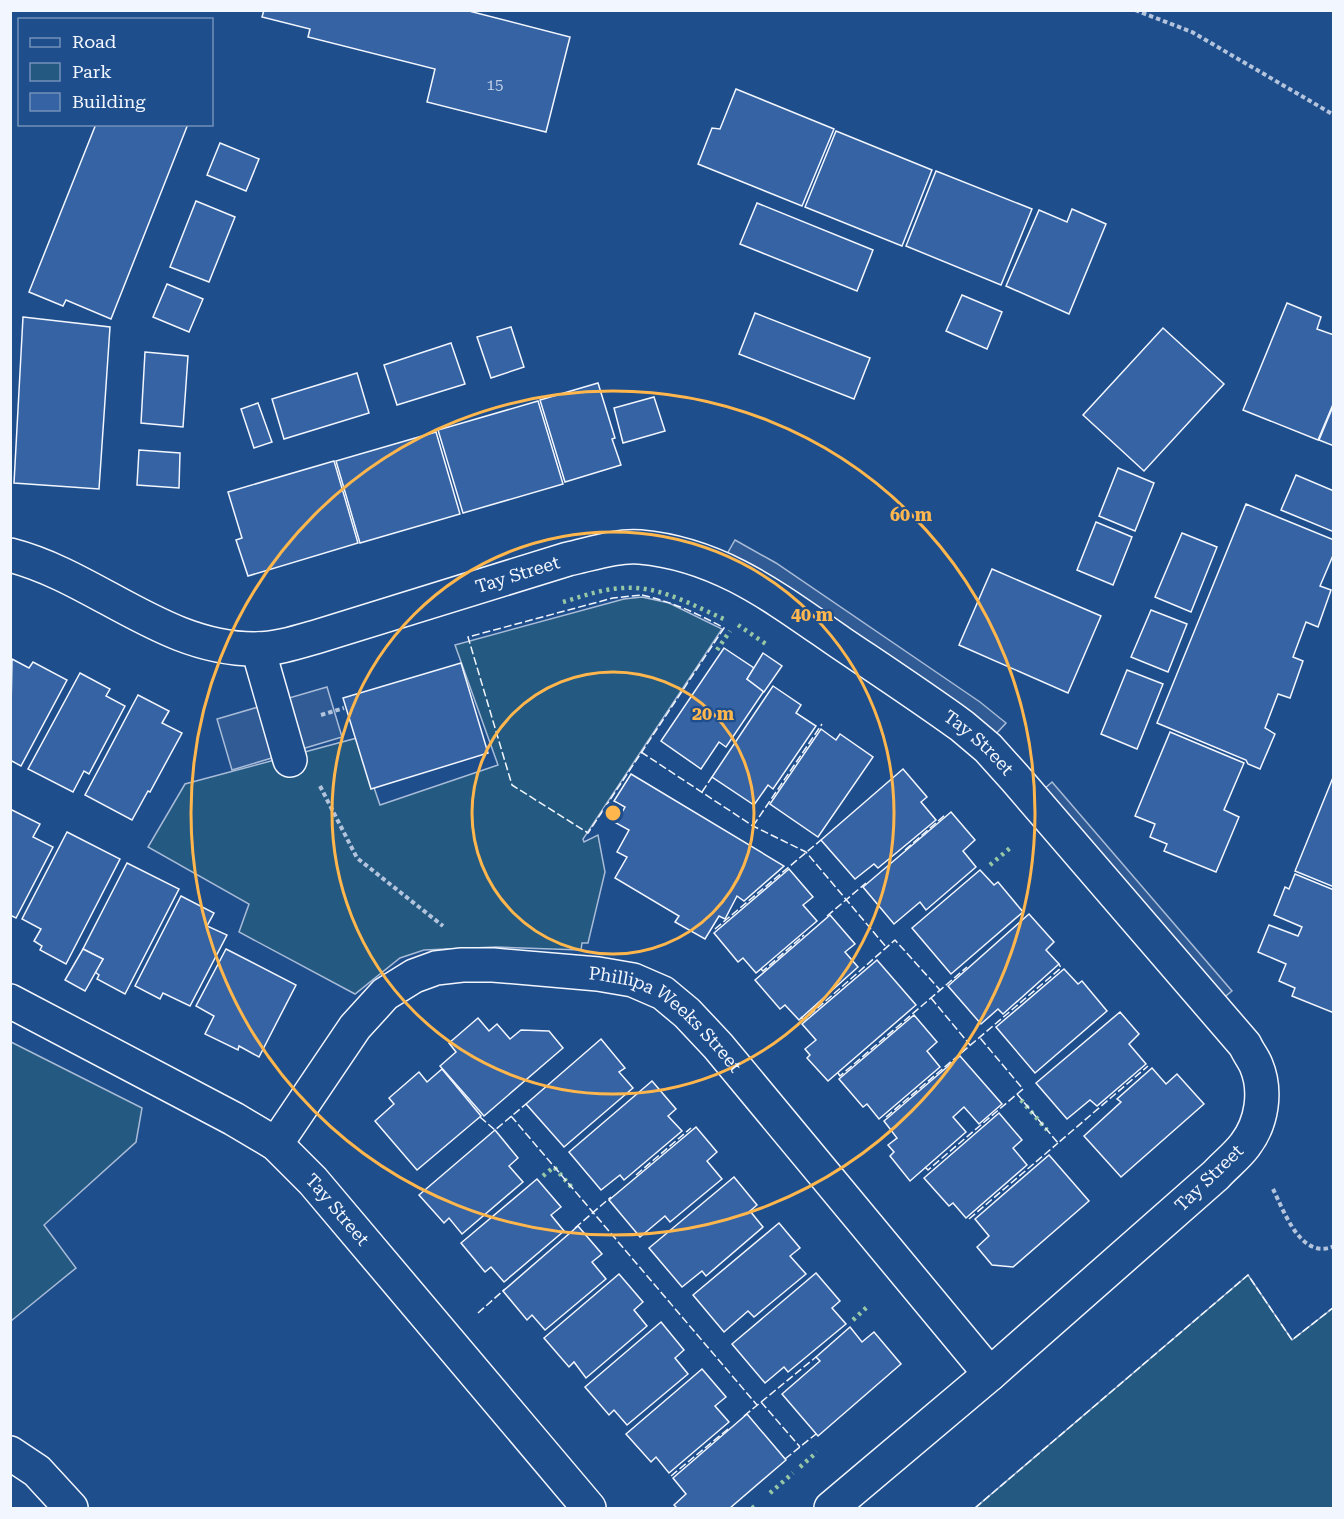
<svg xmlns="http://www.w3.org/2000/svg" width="1344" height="1519" font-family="'Roboto Serif',serif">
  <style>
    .green { fill: #245a82; stroke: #a8bbd7; stroke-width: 1.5 }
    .parking { fill: #305b95; stroke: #a8bbd7; stroke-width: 1.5 }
    .building { fill: #3563a3; stroke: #f2f6ff; stroke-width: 1.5 }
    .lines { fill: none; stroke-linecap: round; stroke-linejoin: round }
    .minor-casing { stroke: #f2f6ff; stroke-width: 36 }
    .path { stroke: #b3c4dc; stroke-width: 4; stroke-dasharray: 4.5 3; stroke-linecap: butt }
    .minor { stroke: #1f4e8c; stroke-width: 33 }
    .hedge { stroke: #97c8a6; stroke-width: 4.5; stroke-dasharray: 3 4.5; stroke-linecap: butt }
    .fence { stroke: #f2f6ff; stroke-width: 1.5; stroke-dasharray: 8 3; stroke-linecap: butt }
    .ring { fill: none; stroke: #ffb74d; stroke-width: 3 }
    .labels { text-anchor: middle; stroke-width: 4.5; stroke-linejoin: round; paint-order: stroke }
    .number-label { font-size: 15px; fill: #c3d1e8 }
    .street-label { font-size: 18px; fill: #f2f6ff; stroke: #1f4e8c }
    .centre { fill: #ffb74d; stroke: #1f4e8c; stroke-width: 3 }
    .ring-label { font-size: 18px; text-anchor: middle; font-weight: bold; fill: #ffb74d; stroke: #1f4e8c; stroke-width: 4.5; stroke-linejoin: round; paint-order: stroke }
  </style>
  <rect width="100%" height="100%" fill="#1f4e8c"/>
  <g class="green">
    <polygon points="642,597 669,603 722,629 583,839 584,842 598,835 605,872 588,943 582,943 581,950 496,947 424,950 400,958 355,994 239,932 249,904 148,847 185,784 357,738 380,805 498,765 455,645 624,599"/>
    <polygon points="11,1042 142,1108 136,1142 44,1225 76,1268 11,1321"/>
    <polygon points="1248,1275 1292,1340 1333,1308 1333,1508 975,1508"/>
  </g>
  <g class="parking">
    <polygon points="735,540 776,563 980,702 1006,723 994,736 727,554"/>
    <polygon points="327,687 342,737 232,770 217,719"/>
    <polygon points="1052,782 1232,991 1221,1000 1042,791"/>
  </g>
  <g class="building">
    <polygon points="264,10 465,10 570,37 546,132 427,102 435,69 308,37 310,29 262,17"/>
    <polygon points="736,89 834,129 802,206 698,164 712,128 720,129"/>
    <polygon points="96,124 188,124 111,319 66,300 63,306 29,292"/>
    <polygon points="836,131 932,170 902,246 805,207"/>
    <polygon points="220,143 259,159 246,191 207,175"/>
    <polygon points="936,171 1032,209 1001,285 906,246"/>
    <polygon points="196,201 235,217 209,282 170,267"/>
    <polygon points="757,203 873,250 857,291 740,244"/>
    <polygon points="1072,209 1106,224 1069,314 1006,286 1039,210 1067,222"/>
    <polygon points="167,284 203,299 189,332 153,317"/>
    <polygon points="962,295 1002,312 987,349 946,331"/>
    <polygon points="1287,303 1321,317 1317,329 1334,335 1334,402 1318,440 1243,410"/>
    <polygon points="755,313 870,358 854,399 739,354"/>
    <polygon points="23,317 110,327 99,489 14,483"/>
    <polygon points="511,327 524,367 491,378 477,337"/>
    <polygon points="1163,328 1224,384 1144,471 1083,415"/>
    <polygon points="451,343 465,384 397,405 384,365"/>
    <polygon points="145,352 188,356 183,427 141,423"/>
    <polygon points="357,373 369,413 284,439 272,399"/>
    <polygon points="598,383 615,438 612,439 621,465 565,482 540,400"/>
    <polygon points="654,397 665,431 623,443 614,408"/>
    <polygon points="538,401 563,484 463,513 438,430"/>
    <polygon points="258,403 272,442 254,448 241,409"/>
    <polygon points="1334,404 1334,446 1319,440"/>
    <polygon points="436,432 460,514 360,543 336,461"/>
    <polygon points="139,450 180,453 179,488 137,485"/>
    <polygon points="334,461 358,543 248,576 236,540 242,538 228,492"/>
    <polygon points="1118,468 1154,483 1135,531 1099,516"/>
    <polygon points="1296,475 1334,491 1334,532 1281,510"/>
    <polygon points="1246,504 1334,540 1334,553 1320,586 1331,590 1318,627 1306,622 1293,657 1303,661 1290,698 1278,694 1265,728 1275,734 1260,769 1248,764 1246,760 1157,723"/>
    <polygon points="1096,522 1132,537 1113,585 1077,570"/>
    <polygon points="1182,533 1217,547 1191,612 1155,597"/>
    <polygon points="992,569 1101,616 1068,693 959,645"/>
    <polygon points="1151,610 1187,624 1168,672 1131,657"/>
    <polygon points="724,648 754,668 747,679 764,691 726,747 719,742 701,769 661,741"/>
    <polygon points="763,653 782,666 764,692 747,679"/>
    <polygon points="12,659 29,668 33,662 67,680 21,766 10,760"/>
    <polygon points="461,663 488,753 371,789 343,698"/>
    <polygon points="1127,670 1163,684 1137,749 1101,734"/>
    <polygon points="80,673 110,689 106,696 125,706 89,774 84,771 73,792 28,769"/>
    <polygon points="773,686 801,705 796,713 816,726 773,789 768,785 754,805 712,777"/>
    <polygon points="138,695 169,711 162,723 182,733 150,792 148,791 132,820 85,795"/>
    <polygon points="821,729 836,740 840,734 873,757 818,837 770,804"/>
    <polygon points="1170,732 1244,763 1224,810 1239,817 1216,872 1164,851 1167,844 1150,837 1155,824 1135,816"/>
    <polygon points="903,769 927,797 921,802 936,820 878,868 874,864 855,879 821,840"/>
    <polygon points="631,774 784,866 744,901 737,896 725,919 719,916 705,939 675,922 679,916 615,878 627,857 617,852 629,830 616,823 625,807 614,801"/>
    <polygon points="1334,775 1334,887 1295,871"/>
    <polygon points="10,809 40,824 33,837 53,847 16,918 10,915"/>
    <polygon points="951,812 975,840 963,851 976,867 926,910 920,902 894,924 863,887"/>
    <polygon points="67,832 120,859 66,964 40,950 42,946 34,941 41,929 22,919"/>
    <polygon points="127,863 179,889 125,994 97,979 99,975 95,972 103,959 83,949"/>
    <polygon points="789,869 813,897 803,905 817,921 756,973 743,958 738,962 714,933"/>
    <polygon points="980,870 994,885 998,882 1023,912 951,974 912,928"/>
    <polygon points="1295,874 1334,890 1334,1013 1292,996 1295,988 1279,981 1286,964 1258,952 1269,925 1298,936 1302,927 1274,915 1285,887 1289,889"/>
    <polygon points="181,896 214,913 207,926 227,935 190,1006 163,993 160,999 135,986"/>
    <polygon points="1029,914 1054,942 1046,950 1059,964 1003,1014 998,1009 981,1024 948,986"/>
    <polygon points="830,915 855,944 845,952 858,967 799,1020 785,1005 780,1009 755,980"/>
    <polygon points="83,949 103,959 85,991 65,980"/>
    <polygon points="226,949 296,985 259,1057 239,1046 238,1050 205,1034 214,1016 196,1006"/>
    <polygon points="877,960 916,1005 828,1081 807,1058 810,1055 805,1049 816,1040 802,1024"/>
    <polygon points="1064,969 1078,984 1082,981 1107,1011 1035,1073 996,1027"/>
    <polygon points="1120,1012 1139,1034 1129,1044 1146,1064 1097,1106 1090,1100 1067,1119 1036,1083"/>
    <polygon points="914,1015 937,1042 927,1051 940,1067 879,1119 867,1104 863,1107 839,1079"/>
    <polygon points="478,1018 489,1031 497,1024 510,1039 521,1030 549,1031 563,1048 484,1116 440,1066 456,1052 449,1043"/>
    <polygon points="601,1039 625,1068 619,1072 633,1088 564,1147 526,1104"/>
    <polygon points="960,1056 1002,1104 979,1124 964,1107 953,1117 966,1132 910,1181 890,1156 894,1152 888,1145 897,1138 884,1121"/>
    <polygon points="1152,1068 1166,1084 1177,1074 1204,1104 1121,1177 1084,1136 1121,1102 1117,1099"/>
    <polygon points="442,1069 481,1116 417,1170 375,1121 394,1104 389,1098 419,1072 427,1082"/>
    <polygon points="652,1081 676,1109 668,1116 682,1131 624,1180 620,1175 601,1190 569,1152"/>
    <polygon points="999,1113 1022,1140 1013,1148 1027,1165 966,1218 953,1203 949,1206 924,1178"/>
    <polygon points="696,1127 717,1152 707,1161 722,1179 670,1222 665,1216 640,1237 609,1200"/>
    <polygon points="495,1130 518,1158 509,1166 523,1182 462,1234 449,1218 444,1223 419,1195"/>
    <polygon points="1049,1155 1089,1201 1013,1267 992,1265 977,1247 989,1236 975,1219"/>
    <polygon points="734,1177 757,1205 750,1211 763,1227 706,1276 702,1271 682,1287 649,1248"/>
    <polygon points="537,1179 561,1207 551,1215 564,1231 504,1282 491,1267 485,1272 461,1243"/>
    <polygon points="779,1223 800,1248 790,1256 806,1274 754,1317 748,1311 724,1332 693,1295"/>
    <polygon points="578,1226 602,1254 592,1262 606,1279 545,1330 532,1315 527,1320 503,1291"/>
    <polygon points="816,1273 840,1301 832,1308 846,1324 788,1372 784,1367 765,1383 732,1344"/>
    <polygon points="619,1274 643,1302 634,1310 647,1326 586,1378 574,1362 569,1367 544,1338"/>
    <polygon points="661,1322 684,1350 675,1358 688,1374 627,1425 614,1410 609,1415 585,1387"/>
    <polygon points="850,1327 862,1342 874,1332 901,1364 818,1436 782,1394 820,1361 816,1357"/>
    <polygon points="702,1369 726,1397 715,1406 729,1422 669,1473 656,1457 651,1462 626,1434"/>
    <polygon points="747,1414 786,1460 730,1508 677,1508 674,1505 686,1494 673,1478"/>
  </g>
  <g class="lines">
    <defs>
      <g id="minor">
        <path id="s1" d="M10,555C96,577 164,650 256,649C277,649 298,642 319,636L568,559C591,554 617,545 640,547C720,554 777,599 841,643C881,670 922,697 962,726L988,748L1015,778L1245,1045C1248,1052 1253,1058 1256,1065C1267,1091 1262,1123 1245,1145C1237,1156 1225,1165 1216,1175L990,1374L831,1508"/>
        <polyline points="258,649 290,760"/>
        <path id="s2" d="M10,1001L234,1119L276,1144L313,1181L589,1508"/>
        <path id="s3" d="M276,1144L355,1027L385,994L414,976L436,968L462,965H493L598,974L633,980L663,993L687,1013L718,1046L990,1374"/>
        <polyline points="10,1453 37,1471 71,1508"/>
      </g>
    </defs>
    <use href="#minor" class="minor-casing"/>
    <g class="path">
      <polyline points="1135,10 1192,32 1334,115"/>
      <polyline points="321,715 344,708"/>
      <polyline points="320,786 357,858 443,926"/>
      <path d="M1273,1189C1284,1211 1301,1261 1334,1246"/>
    </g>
    <use href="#minor" class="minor"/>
    <g class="hedge">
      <path d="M563,602C583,596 602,589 623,588C659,585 694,606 726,620"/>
      <polyline points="738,625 766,644"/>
      <polyline points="717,650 730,631"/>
      <polyline points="990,865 1010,848"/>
      <polyline points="1021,1100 1047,1130"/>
      <polyline points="543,1176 554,1167 574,1190"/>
      <polyline points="853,1320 867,1307"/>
      <polyline points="800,1467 817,1452"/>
      <polyline points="770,1493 793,1473"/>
      <polyline points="752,1508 758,1504"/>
    </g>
    <g class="fence">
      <path d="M642,595C672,602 697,613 724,628L588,833L512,785L468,637L613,598Z"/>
      <polyline points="641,752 753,826 806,852 887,948"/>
      <polyline points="702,792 712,777"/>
      <polyline points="753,826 822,724"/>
      <polyline points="905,850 946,814"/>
      <polyline points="827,916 866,883"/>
      <polyline points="715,929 821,840"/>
      <polyline points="761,969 763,971 804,935"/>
      <polyline points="931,998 970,1045"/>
      <polyline points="801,1017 804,1020 895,940 940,990"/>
      <polyline points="838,1073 840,1076 967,967"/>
      <polyline points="1017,1094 1058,1143 1148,1066"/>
      <polyline points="511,1116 757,1405"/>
      <polyline points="480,1117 495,1130 526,1104"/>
      <polyline points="886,1117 1061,968 1059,964"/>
      <polyline points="925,1167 928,1170 1023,1089 980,1038"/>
      <polyline points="636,1175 691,1128"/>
      <polyline points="969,1219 1058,1143"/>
      <polyline points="575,1228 611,1197"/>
      <polyline points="478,1313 505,1289"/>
      <polyline points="761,1402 800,1447"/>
      <polyline points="744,1416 816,1357"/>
      <polyline points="785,1459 816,1434"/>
      <polyline points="671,1476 728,1429"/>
      <polyline points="975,1508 1248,1275 1292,1340 1334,1307"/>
    </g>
  </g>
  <g class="ring">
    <circle cx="613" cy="813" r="141"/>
    <circle cx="613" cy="813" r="281"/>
    <circle cx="613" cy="813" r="422"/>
  </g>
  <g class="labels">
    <g class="number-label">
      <text x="495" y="90">15</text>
    </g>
    <g class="street-label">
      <text dy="6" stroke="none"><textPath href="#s1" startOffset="538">Tay Street</textPath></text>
      <text dy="6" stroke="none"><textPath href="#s1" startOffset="1060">Tay Street</textPath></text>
      <text dy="6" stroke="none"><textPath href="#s3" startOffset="489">Phillipa Weeks Street</textPath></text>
      <text transform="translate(1209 1178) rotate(-44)" y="6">Tay Street</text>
      <text dy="6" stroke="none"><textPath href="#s2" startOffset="392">Tay Street</textPath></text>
    </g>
  </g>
  <circle cx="613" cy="813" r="9" class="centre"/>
  <g class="ring-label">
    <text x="911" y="521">60 m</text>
    <text x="812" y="621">40 m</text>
    <text x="713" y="720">20 m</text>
  </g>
  <rect width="1344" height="1519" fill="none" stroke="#f2f6ff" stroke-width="24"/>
  <rect x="18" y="18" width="195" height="108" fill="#1f4e8c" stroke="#7391ba" stroke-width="1.5"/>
  <rect x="30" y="38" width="30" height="9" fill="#1f4e8c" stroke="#7391ba" stroke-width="1.5"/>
  <text x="72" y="48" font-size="18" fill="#f2f6ff">Road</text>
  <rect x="30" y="63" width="30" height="18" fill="#245a82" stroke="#7391ba" stroke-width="1.5"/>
  <text x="72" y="78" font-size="18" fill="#f2f6ff">Park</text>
  <rect x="30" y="93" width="30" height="18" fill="#3563a3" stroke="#7391ba" stroke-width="1.5"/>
  <text x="72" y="108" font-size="18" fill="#f2f6ff">Building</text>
</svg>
